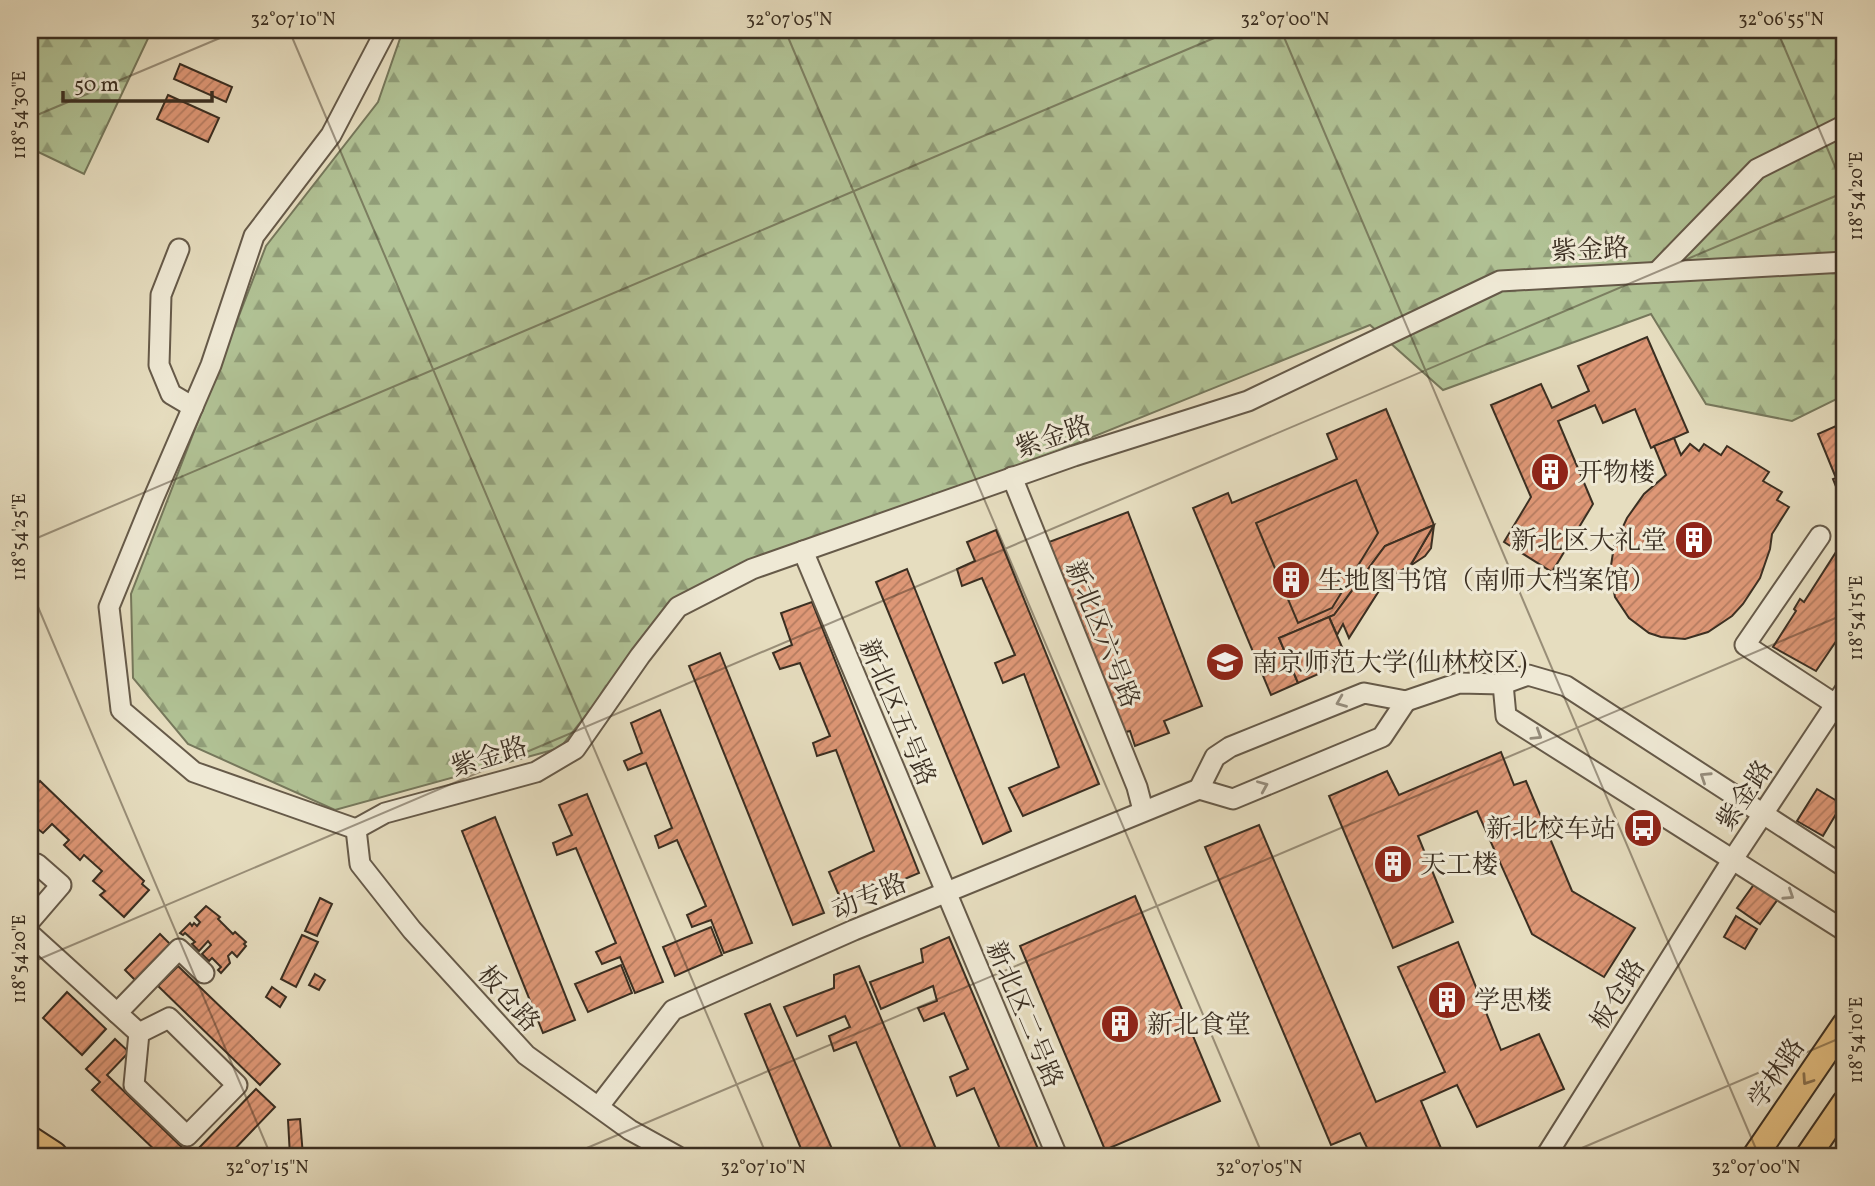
<svg xmlns="http://www.w3.org/2000/svg" width="1875" height="1186" font-family="Vollkorn,'Noto Serif SC',serif">
  <style>
    .forest { fill: url(#forest-firs); stroke: #76785c; stroke-width: 2 }
    .building { fill: url(#building-hatch); stroke: #3b2f22; stroke-width: 2 }
    .lines { fill: none; stroke-linecap: round; stroke-linejoin: round }
    .minor-casing { stroke: #665a49; stroke-width: 23 }
    .major-casing { stroke: #3b2f22; stroke-width: 28 }
    .highway-casing { stroke: #3b2f22; stroke-width: 32 }
    .minor { stroke: #efe9d5; stroke-width: 19 }
    .major { stroke: #e3be80; stroke-width: 24 }
    .highway { stroke: #e3be80; stroke-width: 28 }
    .oneway { stroke: #958c7c }
    .oneway2 { stroke: #876f4c }
    .ticks { fill: none; stroke: #3b2f22; stroke-width: 2; stroke-opacity: 0.45 }
    .labels { text-anchor: middle; stroke-width: 6; stroke-linejoin: round; paint-order: stroke }
    .street-label { font-size: 26px; fill: #3b2f22; stroke: #efe9d5 }
    .poi-label { font-size: 26px; fill: #3b2f22; stroke: #efe9d5; text-anchor: start }
    .neatline { fill: none; stroke: #3b2f22; stroke-width: 2.5 }
    .ticks-label { font-size: 18px; text-anchor: middle; fill: #3b2f22 }
  </style>
  <defs>
    <pattern id="forest-firs" width="22" height="20" patternUnits="userSpaceOnUse" patternTransform="scale(1.75)"><rect width="22" height="20" fill="#b1c295"/><path d="M5 1l3.5 6h-7zM16 11l3.5 6h-7z" fill="#919e79"/></pattern>
    <pattern id="building-hatch" width="6" height="6" patternUnits="userSpaceOnUse" patternTransform="scale(1.75)"><rect width="6" height="6" fill="#de9776"/><path d="M-1 1l2-2M0 6l6-6M5 7l2-2" fill="none" stroke="#b57c60"/></pattern>
  </defs>
  <rect width="100%" height="100%" fill="#e6ddbf"/>
  <filter id="stains"><feTurbulence type="fractalNoise" baseFrequency=".00286" numOctaves="4"/><feColorMatrix values="0 0 0 0 .2 0 0 0 0 .09 0 0 0 0 .02 0 0 0 .5 -.17"/></filter>
  <radialGradient id="worn" r=".72"><stop offset=".6" stop-color="#630" stop-opacity="0"/><stop offset="1" stop-color="#630" stop-opacity=".3"/></radialGradient>
  <g class="forest">
    <polygon points="30,30 152,30 84,174 30,148"/>
    <polygon points="403,30 1845,30 1845,395 1792,421 1706,404 1651,314 1443,390 1370,325 671,607 560,748 335,810 188,744 133,678 131,594 266,246 378,102"/>
  </g>
  <g class="building">
    <polygon points="180,64 232,87 226,102 174,79"/>
    <polygon points="168,95 219,118 208,142 157,119"/>
    <polygon points="1647,337 1688,432 1651,448 1635,409 1603,423 1595,405 1558,421 1593,504 1552,572 1504,542 1531,497 1491,405 1541,384 1552,408 1589,391 1578,366"/>
    <polygon points="1386,409 1434,525 1385,546 1334,615 1279,638 1298,683 1271,695 1193,508 1228,493 1232,503 1337,459 1327,434"/>
    <polygon points="1845,422 1845,498 1841,488 1837,489 1833,479 1836,478 1818,434"/>
    <polygon points="1674,438 1681,455 1690,444 1699,451 1704,444 1721,455 1727,446 1769,472 1763,481 1782,492 1777,500 1789,507 1772,534 1770,549 1760,578 1743,604 1732,616 1708,632 1685,639 1661,637 1649,633 1629,618 1615,597 1610,572 1614,546 1627,518 1644,494 1666,475 1654,446"/>
    <polygon points="1356,480 1378,533 1332,608 1298,623 1256,523"/>
    <polygon points="1128,512 1202,706 1164,721 1169,733 1135,746 1130,731 1122,733 1049,542"/>
    <polygon points="1434,525 1431,548 1425,556 1410,566"/>
    <polygon points="1434,525 1410,566 1394,574 1384,583 1349,638 1343,624 1337,635 1329,617 1334,615 1385,546"/>
    <polygon points="996,530 1099,784 1023,816 1009,788 1059,767 1024,674 1003,683 995,663 1015,655 982,578 962,586 957,569 975,561 967,542"/>
    <polygon points="1845,538 1845,628 1816,671 1773,647 1796,611 1794,609 1800,599 1804,602"/>
    <polygon points="907,569 1011,831 983,844 876,582"/>
    <polygon points="812,602 919,873 843,905 829,872 874,851 836,750 817,756 813,743 830,736 800,663 780,669 773,653 792,645 781,613"/>
    <polygon points="1329,617 1348,661 1298,683 1279,638"/>
    <polygon points="720,653 824,913 793,925 689,666"/>
    <polygon points="660,710 752,943 724,953 711,920 692,927 687,915 706,906 677,840 659,848 655,836 672,828 646,763 628,770 624,761 642,753 631,723"/>
    <polygon points="1501,752 1514,785 1526,781 1572,891 1635,928 1604,977 1532,934 1477,811 1418,836 1453,922 1393,948 1329,796 1387,771 1399,795"/>
    <polygon points="30,777 37,784 40,781 144,881 142,884 149,890 124,917 100,895 105,891 93,881 102,871 84,855 80,860 64,845 69,840 52,824 43,833 30,823"/>
    <polygon points="1817,789 1842,804 1823,836 1797,821"/>
    <polygon points="587,794 663,982 635,993 620,957 602,964 596,952 616,943 576,848 557,855 553,843 572,835 559,805"/>
    <polygon points="495,817 575,1020 543,1033 462,831"/>
    <polygon points="1259,825 1376,1102 1445,1072 1398,967 1458,942 1501,1050 1539,1034 1564,1089 1477,1127 1457,1085 1421,1101 1443,1153 1436,1156 1371,1156 1360,1133 1331,1145 1205,847"/>
    <polygon points="1755,883 1778,899 1760,924 1737,908"/>
    <polygon points="1135,896 1220,1101 1105,1150 1020,946"/>
    <polygon points="320,898 332,904 317,936 305,931"/>
    <polygon points="206,906 220,917 218,919 233,934 235,932 246,942 244,944 246,946 237,957 232,952 228,956 230,963 221,973 218,970 221,967 212,958 209,961 202,954 211,945 208,941 199,951 192,944 195,942 185,933 183,935 180,933 190,923 192,926 194,923 197,926 200,922 195,917"/>
    <polygon points="1736,916 1757,929 1745,949 1724,937"/>
    <polygon points="711,927 722,955 675,976 663,947"/>
    <polygon points="160,934 171,945 136,981 125,970"/>
    <polygon points="302,935 318,942 296,987 281,979"/>
    <polygon points="949,937 1041,1156 1003,1156 974,1088 957,1096 950,1077 968,1069 944,1013 924,1021 918,1008 937,1001 933,986 881,1009 870,982 923,962 921,949"/>
    <polygon points="621,965 632,993 588,1012 575,984"/>
    <polygon points="178,966 280,1064 260,1085 158,986"/>
    <polygon points="859,966 939,1156 904,1156 856,1042 834,1051 829,1036 850,1027 845,1016 797,1036 784,1007 834,988 834,975"/>
    <polygon points="315,974 325,980 319,990 309,985"/>
    <polygon points="272,987 286,997 280,1007 266,997"/>
    <polygon points="67,992 106,1029 82,1055 43,1018"/>
    <polygon points="770,1004 835,1156 804,1156 745,1014"/>
    <polygon points="115,1039 129,1052 107,1075 191,1156 161,1156 92,1090 100,1082 86,1069"/>
    <polygon points="256,1089 275,1107 228,1156 202,1156 196,1151"/>
    <polygon points="300,1119 303,1156 290,1156 288,1120"/>
  </g>
  <g class="lines">
    <defs>
      <g id="minor">
        <polyline points="179,249 161,295 159,365 171,394 193,407"/>
        <polyline points="1657,272 1757,169 1845,125"/>
        <polyline points="1012,477 1137,787 1143,810"/>
        <polyline points="1820,536 1745,645 1835,704"/>
        <polyline points="803,551 1057,1156"/>
        <polyline points="1503,684 1506,716 1845,931"/>
        <polyline points="1406,701 1459,683 1503,684 1528,675 1566,686 1845,867"/>
        <polyline points="1199,789 1215,757 1230,747 1364,693 1406,701"/>
        <polyline points="1199,789 1233,799 1382,737 1406,701"/>
        <polyline points="356,829 385,813 536,772 575,749 640,656 678,607 752,569 1074,456 1248,401 1500,281 1845,262"/>
        <polyline points="356,829 194,772 121,710 109,607 154,497 211,365 254,236 331,135 386,30"/>
        <polyline points="356,829 360,864 412,930 526,1055 630,1130 677,1156"/>
        <polyline points="30,873 37,864 61,885 30,921"/>
        <polyline points="30,934 139,1033"/>
        <polyline points="117,1013 179,949 204,973"/>
        <polygon points="169,1018 237,1085 187,1136 134,1085 139,1033"/>
        <polyline points="599,1106 673,1010 854,930 1199,789"/>
        <polyline points="1546,1156 1733,859 1845,690"/>
      </g>
      <g id="major">
        <polyline points="1755,1156 1845,1024"/>
        <polyline points="1808,1156 1845,1102"/>
      </g>
      <polyline id="highway" points="30,1141 53,1156"/>
    </defs>
    <use href="#minor" class="minor-casing"/>
    <use href="#major" class="major-casing"/>
    <use href="#highway" class="highway-casing"/>
    <use href="#minor" class="minor"/>
    <use href="#major" class="major"/>
    <use href="#highway" class="highway"/>
  </g>
  <defs><path id="oneway-chevron" d="M-2-3.5L2.5 0L-2 3.5" fill="none" stroke-width="1.6" stroke-linecap="round" stroke-linejoin="round" transform="scale(1.75)"/></defs>
  <g class="oneway">
    <use href="#oneway-chevron" transform="translate(1341 702) rotate(158)"/>
    <use href="#oneway-chevron" transform="translate(1537 735) rotate(32)"/>
    <use href="#oneway-chevron" transform="translate(1705 777) rotate(-147)"/>
    <use href="#oneway-chevron" transform="translate(1263 786) rotate(-23)"/>
    <use href="#oneway-chevron" transform="translate(1789 895) rotate(33)"/>
  </g>
  <use class="oneway2" href="#oneway-chevron" transform="translate(1807 1080) rotate(124)"/>
  <path class="ticks" d="M289,30L767,1156M785,30L1263,1156M1281,30L1759,1156M1777,30L1845,190M30,118L239,30M30,541L1233,30M30,588L271,1156M30,963L1845,192M568,1156L1845,614M1563,1156L1845,1036"/>
  <defs>
    <symbol id="building-disc" viewBox="-11 -11 22 22"><circle r="9.5" fill="#8f2418" stroke="#efe9d5"/><path d="M-4-6H4V6H1V3H-1V6H-4ZM-2.5-4.3h1.7v1.8h-1.7ZM.8-4.3h1.7v1.8H.8ZM-2.5-1h1.7V.8h-1.7ZM.8-1h1.7V.8H.8Z" fill="#fff"/></symbol>
    <symbol id="university-disc" viewBox="-11 -11 22 22"><circle r="9.5" fill="#8f2418" stroke="#efe9d5"/><path d="M0-5L7-2L0 1L-7-2ZM-4 1L0 2.5L4 1V4Q0 6-4 4Z" fill="#fff"/></symbol>
    <symbol id="bus-disc" viewBox="-11 -11 22 22"><circle r="9.5" fill="#8f2418" stroke="#efe9d5"/><path d="M-5-6H5V4H4V6H2V4H-2V6H-4V4H-5ZM-3.5-4V0h7V-4ZM-3.5 1.2v1.5H-2V1.2ZM2 1.2v1.5H3.5V1.2Z" fill="#fff"/></symbol>
  </defs>
  <g fill-rule="evenodd">
    <use href="#building-disc" x="1528" y="450" width="44" height="44"/>
    <use href="#building-disc" x="1672" y="518" width="44" height="44"/>
    <use href="#building-disc" x="1269" y="558" width="44" height="44"/>
    <use href="#university-disc" x="1203" y="640" width="44" height="44"/>
    <use href="#bus-disc" x="1621" y="806" width="44" height="44"/>
    <use href="#building-disc" x="1371" y="842" width="44" height="44"/>
    <use href="#building-disc" x="1425" y="978" width="44" height="44"/>
    <use href="#building-disc" x="1098" y="1002" width="44" height="44"/>
  </g>
  <g class="labels">
    <g class="street-label">
      <text transform="translate(1590 249) rotate(-3)" y="9">紫金路</text>
      <text transform="translate(1053 436) rotate(-19)" y="9">紫金路</text>
      <text transform="translate(1103 634) rotate(68)" y="9">新北区六号路</text>
      <text transform="translate(898 712) rotate(67)" y="9">新北区五号路</text>
      <text transform="translate(489 756) rotate(-17)" y="9">紫金路</text>
      <text transform="translate(1744 795) rotate(-56)" y="9">紫金路</text>
      <text transform="translate(869 896) rotate(-23)" y="9">动专路</text>
      <text transform="translate(1617 994) rotate(-58)" y="9">板仓路</text>
      <text transform="translate(509 998) rotate(48)" y="9">板仓路</text>
      <text transform="translate(1025 1014) rotate(67)" y="9">新北区二号路</text>
      <text transform="translate(1776 1073) rotate(-56)" y="9">学林路</text>
    </g>
    <g class="poi-label">
      <text x="1577" y="481">开物楼</text>
      <text x="1667" y="549" text-anchor="end">新北区大礼堂</text>
      <text x="1318" y="589">生地图书馆（南师大档案馆）</text>
      <text x="1252" y="671">南京师范大学(仙林校区)</text>
      <text x="1616" y="837" text-anchor="end">新北校车站</text>
      <text x="1420" y="873">天工楼</text>
      <text x="1474" y="1009">学思楼</text>
      <text x="1147" y="1033">新北食堂</text>
    </g>
  </g>
  <rect width="1875" height="1186" fill="none" stroke="#e6ddbf" stroke-width="77"/>
  <path d="M63 91v10h149v-10" fill="none" stroke="#3b2f22" stroke-width="3.5"/>
  <text x="74" y="91" font-size="21" fill="#3b2f22" stroke="#efe9d5" stroke-width="5" paint-order="stroke">50 m</text>
  <rect x="38" y="38" width="1798" height="1110" class="neatline"/>
  <g class="ticks-label">
    <text x="293" y="25">32°07'10"N</text>
    <text x="789" y="25">32°07'05"N</text>
    <text x="1285" y="25">32°07'00"N</text>
    <text x="1781" y="25">32°06'55"N</text>
    <text transform="translate(19 115) rotate(-90)" y="6">118°54'30"E</text>
    <text transform="translate(1856 196) rotate(-90)" y="6">118°54'20"E</text>
    <text transform="translate(19 537) rotate(-90)" y="6">118°54'25"E</text>
    <text transform="translate(1856 618) rotate(-90)" y="6">118°54'15"E</text>
    <text transform="translate(19 959) rotate(-90)" y="6">118°54'20"E</text>
    <text transform="translate(1856 1040) rotate(-90)" y="6">118°54'10"E</text>
    <text x="267" y="1173">32°07'15"N</text>
    <text x="763" y="1173">32°07'10"N</text>
    <text x="1259" y="1173">32°07'05"N</text>
    <text x="1756" y="1173">32°07'00"N</text>
  </g>
  <rect width="100%" height="100%" filter="url(#stains)"/>
  <rect width="100%" height="100%" fill="url(#worn)"/>
</svg>
